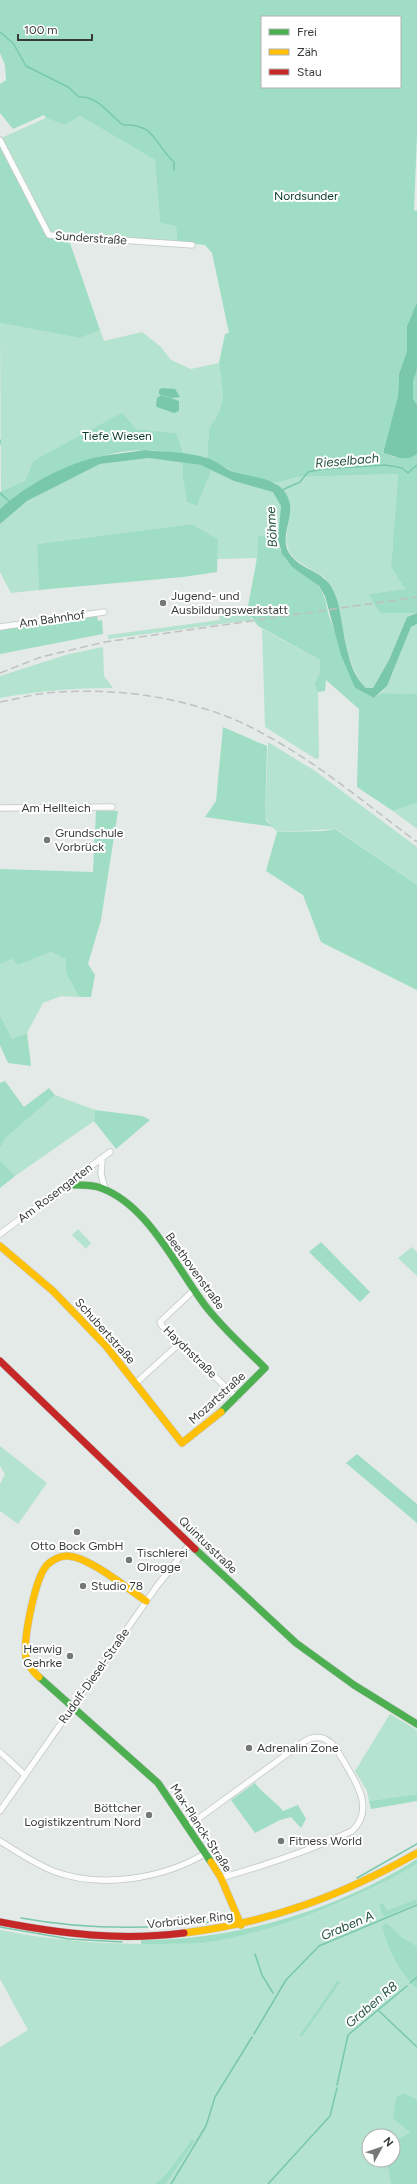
<svg xmlns="http://www.w3.org/2000/svg" width="417" height="2184" font-family="Figtree,sans-serif">
  <style>
    .green { fill: #b4e3cf; fill-rule: evenodd }
    .forest { fill: #9fdec5; fill-rule: evenodd }
    .water { fill: #79c8ab }
    .lines { fill: none; stroke-linecap: round; stroke-linejoin: round }
    .stream { stroke: #79c8ab; stroke-width: 1.5 }
    .street-casing { stroke: #c2c7c5; stroke-width: 7 }
    .fast-casing { stroke: #c2c7c5; stroke-width: 8 }
    .slow-casing { stroke: #c2c7c5; stroke-width: 8 }
    .jam-casing { stroke: #c2c7c5; stroke-width: 8 }
    .street { stroke: #fbfcfb; stroke-width: 5.5 }
    .fast { stroke: #4caf50; stroke-width: 7 }
    .slow { stroke: #ffc107; stroke-width: 7 }
    .jam { stroke: #c62828; stroke-width: 7 }
    .rail { stroke: #bfc1c0; stroke-width: 1.5; stroke-dasharray: 8 4; stroke-linecap: butt }
    .poi-dot { fill: #747977; stroke: #fff; stroke-width: 1.5 }
    .labels { text-anchor: middle; stroke-width: 4; stroke-linejoin: round; paint-order: stroke }
    .park-label { font-size: 12px; fill: #0a3b2b; stroke: #fff }
    .street-label { font-size: 12px; fill: #373c3a; stroke: #fff }
    .poi-label { font-size: 12px; fill: #373c3a; stroke: #fff; text-anchor: start }
    .water-label { font-size: 13px; font-style: italic; fill: #255341; stroke: #fff }
  </style>
  <rect width="100%" height="100%" fill="#e4eae7"/>
  <g class="green">
    <polygon points="80,116 155,160 160,223 176,226 177,242 51,233 1,138 46,118 65,125"/>
    <polygon points="0,323 80,338 100,330 104,341 142,332 161,347 171,360 191,369 219,363 223,396 219,412 209,429 207,458 184,455 176,433 136,429 33,461 25,481 1,493"/>
    <polygon points="149,458 183,462 183,473 197,506 212,469 234,481 274,492 281,506 279,546 274,549 258,536 257,558 217,559 218,539 192,524 37,544 39,590 11,593 0,572 0,524 27,501 100,464"/>
    <polygon points="398,474 391,567 405,589 368,594 380,613 416,613 407,617 389,660 373,688 366,688 360,683 348,655 335,594 324,577 297,561 289,552 286,542 290,505 276,483 297,477"/>
    <polygon points="248,606 252,620 108,639 108,635 220,620 218,609"/>
    <polygon points="417,624 417,694 381,693 387,686 411,627"/>
    <polygon points="262,629 320,660 320,672 314,685 318,692 319,758 316,759 265,727"/>
    <path d="M103,647L104,676L113,688C74,688 38,691 0,698V676L69,654Z"/>
    <polygon points="268,742 315,771 417,847 417,885 336,829 277,832 265,818"/>
    <polygon points="417,803 417,829 393,811"/>
    <polygon points="51,952 66,959 66,973 79,997 61,996 43,1003 27,1033 12,1039 0,1015 0,964 12,959 18,965"/>
    <polygon points="55,1095 95,1110 94,1121 15,1176 0,1160 0,1148 5,1137"/>
    <polygon points="78,1229 91,1243 86,1249 72,1235"/>
    <polygon points="412,1247 417,1252 417,1276 398,1258"/>
    <polygon points="0,1446 47,1483 18,1524 0,1511 0,1484 5,1474 0,1466"/>
    <polygon points="390,1714 417,1730 417,1794 369,1801 367,1791 355,1771"/>
    <path d="M417,1864V1946L403,1938L387,1923L403,1973L417,1989V2099L403,2093L410,2132L393,2142V2136H369V2160H387L391,2184H166L195,2141L192,2139L167,2173L155,2184H0V2047L28,2030L0,1979V1930C50,1940 100,1944 151,1944C169,1943 189,1944 208,1941C272,1933 362,1898 417,1864ZM338,1981L340,1983L302,2037L299,2036Z"/>
  </g>
  <g class="forest">
    <path d="M0,0H417V136L414,210L417,211V302L407,326V351L399,374L398,396L385,453L394,457H413L417,454V613H380L368,594L405,589L391,567L398,474L297,477L276,483L234,472L207,458L209,429L219,412L223,396L219,363L225,334L229,333L212,253L205,245L177,242L176,226L160,223L155,160L80,116L65,125L46,118L44,115L13,129L0,113V84L6,80L5,65L0,53ZM262,17H400V87H262Z"/>
    <polygon points="0,146 47,237 69,240 100,330 80,338 0,323"/>
    <path d="M417,369V405C409,399 413,377 417,369Z"/>
    <path d="M122,413L136,429L176,433L184,455C171,453 157,450 144,450C96,451 35,476 0,509V492L25,481L33,461Z"/>
    <polygon points="183,462 201,465 212,469 197,506 187,502 183,476"/>
    <polygon points="192,524 218,539 217,572 183,577 39,590 37,544"/>
    <path d="M258,536L269,537L274,549L279,546C289,574 305,569 319,587C326,596 326,605 329,616C338,640 347,664 355,688L374,698L381,693L417,694V803L393,811L357,787L359,709L326,680L325,691L318,692L314,685L320,672V660L258,626L248,612V606L257,558Z"/>
    <polygon points="97,616 98,621 102,620 103,634 0,654 0,628"/>
    <polygon points="223,727 267,746 265,818 267,822 274,827 205,817 216,801"/>
    <polygon points="96,811 118,811 101,920 88,964 95,975 91,997 79,997 66,973 66,959 51,952 18,965 12,959 0,964 0,869 93,872"/>
    <polygon points="335,829 417,885 417,990 321,942 303,895 266,871 277,832 324,831"/>
    <polygon points="0,1015 12,1039 27,1033 31,1066 8,1063 0,1045"/>
    <polygon points="5,1081 24,1107 49,1088 55,1095 6,1137 0,1148 0,1083"/>
    <polygon points="95,1110 142,1116 150,1120 116,1149 94,1121"/>
    <polygon points="0,1160 15,1176 0,1188"/>
    <polygon points="321,1242 370,1292 360,1302 309,1252"/>
    <polygon points="357,1454 417,1504 417,1523 346,1463"/>
    <path d="M255,1783C263,1794 274,1800 283,1811L298,1805L306,1819L301,1828L291,1817L280,1820L255,1833L231,1800Z"/>
    <polygon points="417,1794 417,1801 371,1809 369,1801"/>
    <path d="M417,1859V1864C363,1897 270,1934 207,1942C186,1944 163,1944 141,1944V1940C235,1941 337,1910 417,1859Z"/>
    <polygon points="417,1899 417,1903 384,1917 379,1905 383,1903 387,1911"/>
    <path d="M387,1923L403,1938L417,1946V1989C399,1972 388,1949 382,1926Z"/>
    <polygon points="338,1980 340,1983 302,2037 299,2036"/>
    <polygon points="403,2093 417,2099 417,2184 391,2184 387,2161 393,2160 393,2142 410,2132 393,2118 396,2098"/>
    <polygon points="192,2139 195,2141 166,2184 155,2184 167,2173"/>
  </g>
  <g class="water">
    <path d="M417,302V369L413,382V399L417,405V454C408,462 395,457 384,453V450L398,396L399,374L407,351V326Z"/>
    <polygon points="162,388 175,389 180,397 171,398 159,394 159,390"/>
    <polygon points="161,395 179,401 179,411 174,413 157,407 156,406 157,398"/>
    <path d="M144,450C164,452 188,452 207,458C217,461 225,469 234,472C254,478 286,477 290,505C292,520 280,539 289,553C304,575 329,567 338,603C344,628 346,671 366,688H373L389,660L407,617L417,613V624L411,627L387,686L374,698L355,688L341,655L325,596L319,586L292,567L282,554L278,539L281,506L273,492L234,481L201,465L149,458L100,464L27,501L0,524V509C25,486 60,467 93,458C109,454 128,453 144,450Z"/>
  </g>
  <g class="lines">
    <g class="stream">
      <polyline points="0,32 13,43 26,66 68,87 78,96"/>
      <path d="M79,97C99,96 108,114 123,125C155,123 155,145 174,162V170"/>
      <polyline points="0,440 0,444"/>
      <polyline points="280,491 300,482 308,472 323,469 386,465 402,468 408,473 417,465"/>
      <polyline points="0,493 10,502"/>
      <polyline points="357,1878 417,1844"/>
      <path d="M21,1918C87,1930 152,1930 219,1921"/>
      <polyline points="0,1927 69,1939 122,1942"/>
      <polyline points="255,1954 262,1975 273,1993"/>
      <polyline points="410,1983 417,1977"/>
      <polyline points="379,2011 417,2047"/>
      <polyline points="254,2034 286,1980 319,1946 417,1905"/>
      <polyline points="337,2085 348,2035 407,1986"/>
      <polyline points="171,2184 206,2126 215,2097 252,2037"/>
      <polyline points="268,2184 330,2116 337,2088"/>
    </g>
    <defs>
      <g id="street">
        <polyline points="0,140 49,235 192,245"/>
        <polyline points="0,627 104,612"/>
        <polyline points="0,808 112,807"/>
        <polyline points="100,1159 102,1161 101,1174 105,1189"/>
        <polyline points="0,1234 110,1152"/>
        <polyline points="194,1290 160,1322 162,1326 237,1398"/>
        <polyline points="136,1383 180,1343"/>
        <polyline points="0,1752 25,1775"/>
        <polyline points="0,1811 157,1586 190,1544"/>
        <path d="M188,1826L305,1741C317,1734 327,1737 336,1748C349,1773 379,1806 352,1831C309,1851 266,1865 221,1878"/>
        <path d="M0,1841C17,1852 34,1863 53,1871C100,1889 163,1879 206,1853"/>
      </g>
      <g id="fast">
        <path d="M69,1182L71,1185C81,1185 91,1184 101,1188C148,1205 176,1267 204,1304C222,1328 244,1347 265,1368L221,1412"/>
        <polyline points="195,1549 296,1643 354,1685 417,1724"/>
        <polyline points="39,1677 158,1783 211,1862"/>
      </g>
      <g id="slow">
        <polyline points="0,1246 53,1291 106,1346 182,1443 221,1412"/>
        <path d="M39,1677C33,1672 28,1664 26,1657C23,1639 35,1578 47,1565C52,1560 60,1556 66,1556C87,1555 128,1589 146,1601"/>
        <polyline points="211,1862 221,1878 241,1925"/>
        <path d="M184,1933C271,1922 341,1896 417,1853"/>
      </g>
      <g id="jam">
        <polyline points="0,1361 195,1549"/>
        <path d="M0,1922C62,1934 120,1941 184,1933"/>
      </g>
    </defs>
    <use href="#street" class="street-casing"/>
    <use href="#fast" class="fast-casing"/>
    <use href="#slow" class="slow-casing"/>
    <use href="#jam" class="jam-casing"/>
    <use href="#street" class="street"/>
    <use href="#fast" class="fast"/>
    <use href="#slow" class="slow"/>
    <use href="#jam" class="jam"/>
    <g class="rail">
      <polyline points="0,673 41,657 105,642 417,597"/>
      <path d="M0,702C13,700 26,696 39,694C110,685 197,697 260,732C317,762 366,804 417,842"/>
    </g>
  </g>
  <g class="poi-dot">
    <circle cx="163" cy="603" r="4"/>
    <circle cx="47" cy="840" r="4"/>
    <circle cx="77" cy="1532" r="4"/>
    <circle cx="129" cy="1560" r="4"/>
    <circle cx="83" cy="1586" r="4"/>
    <circle cx="70" cy="1656" r="4"/>
    <circle cx="249" cy="1748" r="4"/>
    <circle cx="149" cy="1815" r="4"/>
    <circle cx="281" cy="1841" r="4"/>
  </g>
  <g class="labels">
    <g class="park-label">
      <text x="306" y="200">Nordsunder</text>
      <text x="117" y="440">Tiefe Wiesen</text>
    </g>
    <g class="street-label">
      <text transform="translate(91 238) rotate(4)" y="4">Sunderstraße</text>
      <text transform="translate(52 619) rotate(-8)" y="4">Am Bahnhof</text>
      <text x="56" y="812">Am Hellteich</text>
      <text transform="translate(55 1193) rotate(-37)" y="4">Am Rosengarten</text>
      <text transform="translate(195 1271) rotate(54)" y="4">Beethovenstraße</text>
      <text transform="translate(105 1331) rotate(48)" y="4">Schubertstraße</text>
      <text transform="translate(190 1352) rotate(44)" y="4">Haydnstraße</text>
      <text transform="translate(217 1398) rotate(-42)" y="4">Mozartstraße</text>
      <text transform="translate(208 1545) rotate(44)" y="4">Quintusstraße</text>
      <text transform="translate(94 1676) rotate(-55)" y="4">Rudolf-Diesel-Straße</text>
      <text transform="translate(201 1828) rotate(57)" y="4">Max-Planck-Straße</text>
      <text transform="translate(190 1920) rotate(-6)" y="4">Vorbrücker Ring</text>
    </g>
    <g class="poi-label">
      <text x="171" y="600">Jugend- und<tspan x="171" dy="14">Ausbildungswerkstatt</tspan></text>
      <text x="55" y="837">Grundschule<tspan x="55" dy="14">Vorbrück</tspan></text>
      <text x="77" y="1550" text-anchor="middle">Otto Bock GmbH</text>
      <text x="137" y="1557">Tischlerei<tspan x="137" dy="14">Olrogge</tspan></text>
      <text x="91" y="1590">Studio 78</text>
      <text x="62" y="1653" text-anchor="end">Herwig<tspan x="62" dy="14">Gehrke</tspan></text>
      <text x="257" y="1752">Adrenalin Zone</text>
      <text x="141" y="1812" text-anchor="end">Böttcher<tspan x="141" dy="14">Logistikzentrum Nord</tspan></text>
      <text x="289" y="1845">Fitness World</text>
    </g>
    <g class="water-label">
      <text transform="translate(347 460) rotate(-5)" y="5">Rieselbach</text>
      <text transform="translate(271 527) rotate(-93)" y="5">Böhme</text>
      <text transform="translate(347 1925) rotate(-23)" y="5">Graben A</text>
      <text transform="translate(371 2004) rotate(-40)" y="5">Graben R8</text>
    </g>
  </g>
  <rect x="261" y="16" width="140" height="72" fill="#ffffff" stroke="#afb1b0"/>
  <rect x="269" y="29" width="20" height="6" fill="#4caf50" stroke="#afb1b0"/>
  <text x="297" y="36" font-size="12" fill="#373c3a">Frei</text>
  <rect x="269" y="49" width="20" height="6" fill="#ffc107" stroke="#afb1b0"/>
  <text x="297" y="56" font-size="12" fill="#373c3a">Zäh</text>
  <rect x="269" y="69" width="20" height="6" fill="#c62828" stroke="#afb1b0"/>
  <text x="297" y="76" font-size="12" fill="#373c3a">Stau</text>
  <g transform="translate(381 2148) rotate(50)"><circle r="19" fill="#ffffff" stroke="#afb1b0"/>
  <path d="M0-3L7 15L0 10L-7 15Z" fill="#747977"/>
  <text y="-6" font-size="11" font-weight="bold" text-anchor="middle" fill="#373c3a">N</text>
  </g>
  <path d="M18 34v6h74v-6" fill="none" stroke="#373c3a" stroke-width="2"/>
  <text x="24" y="34" font-size="12" fill="#373c3a" stroke="#ffffff" stroke-width="3" paint-order="stroke">100 m</text>
</svg>
